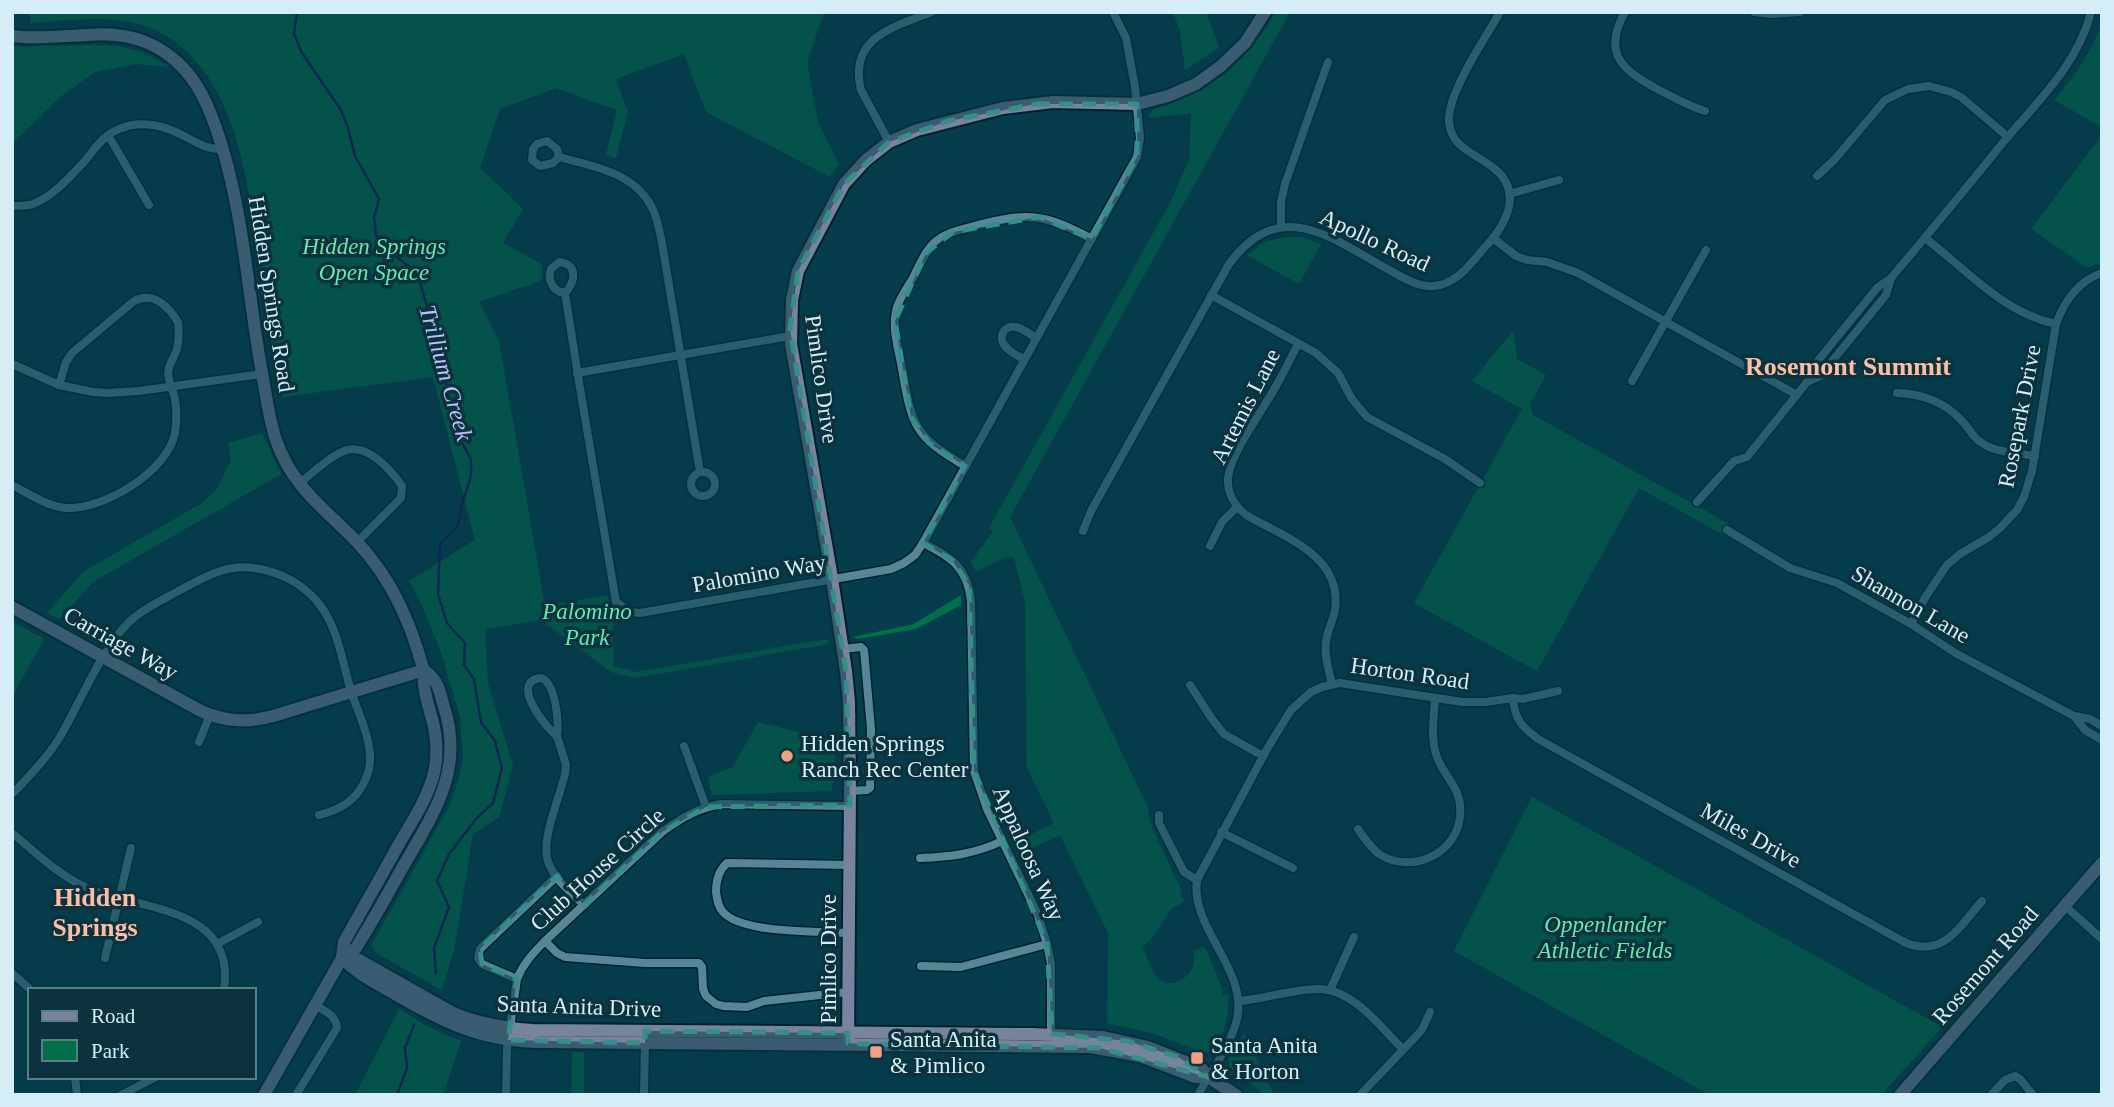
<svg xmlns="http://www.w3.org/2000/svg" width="2114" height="1107" font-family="Georgia,serif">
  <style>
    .green { fill: #00704a }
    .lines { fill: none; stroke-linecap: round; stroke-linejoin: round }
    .stream { stroke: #1a0e51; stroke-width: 2.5 }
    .street-casing { stroke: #00222d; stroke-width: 11 }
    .secondary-casing { stroke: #00222d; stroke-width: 16 }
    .street { stroke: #568797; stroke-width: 8 }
    .secondary { stroke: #78849d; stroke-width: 12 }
    .marked { fill: none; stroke: #368e89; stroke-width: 5; stroke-dasharray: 14 9; stroke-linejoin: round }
    .poi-dot { fill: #f2a081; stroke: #0b323d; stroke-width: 2.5 }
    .labels { text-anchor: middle; stroke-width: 7; stroke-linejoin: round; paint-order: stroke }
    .street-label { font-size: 23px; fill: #d4edf6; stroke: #0b323d }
    .park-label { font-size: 23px; font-style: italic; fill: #67e9ae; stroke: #0b323d }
    .poi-label { font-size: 23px; fill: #d4edf6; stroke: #0b323d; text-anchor: start }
    .water-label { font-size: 24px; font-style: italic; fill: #bcc0fd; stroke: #0b323d }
    .quarter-label { font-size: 26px; font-weight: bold; fill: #fdbea6; stroke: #0b323d }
  </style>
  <rect width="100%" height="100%" fill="#063d4c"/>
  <g class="green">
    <path d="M30,12H824L807,63L818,122L839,164L830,177L706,112L684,54L616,79L628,112L616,158L606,155L617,110L556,88L500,109L480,168L523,209L503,243L542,264V280L479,302L499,341L545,606L607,595L611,605L618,614C607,628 617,649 613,666L636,672L828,639V644L636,678L611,672L541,620L485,629L488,683L513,766L499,817L473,834L454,950L442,990L376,953L371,946L449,807L459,779L463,757L460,717L441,652L422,605L409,581L475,540L433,377L281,397C274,360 267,323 262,286C250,198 242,58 142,25C106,14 67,21 30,23Z"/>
    <polygon points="1173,12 1206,12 1219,47 1185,70 1180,31"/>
    <path d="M1275,12H1290L1010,517L1148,808L1149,820L1182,892L1180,894L1184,902L1171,909L1154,935L1142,947C1147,956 1151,970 1158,978C1170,991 1190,978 1194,964C1194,960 1194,956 1194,952L1202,947L1206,949L1223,991L1222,996L1228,994C1230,1011 1224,1047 1205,1053L1152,1033L1107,1023L1108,933L1060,835L1022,853L1016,842L1054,823L1027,768L1025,603L1014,557H1006L976,572L971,562L993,531L989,528L1171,201L1189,160L1191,113L1149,118V114L1154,109C1207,94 1250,61 1275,12Z"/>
    <path d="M2102,23V127L2054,100C2075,76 2091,53 2102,23Z"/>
    <path d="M12,45C23,48 35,46 46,46C94,46 126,38 170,67L135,64L95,72L60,97L12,144Z"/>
    <polygon points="2102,135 2102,259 2099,263 2088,268 2031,229"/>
    <polygon points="1285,237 1301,237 1321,244 1299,284 1247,255 1264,242"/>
    <polygon points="1513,331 1517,359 1546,375 1530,404 1533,415 1729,524 1724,535 1639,488 1537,671 1414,603 1522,409 1472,381"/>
    <polygon points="262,433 281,474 93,582 60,619 47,613 83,572 202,503 217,489 231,460 228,443"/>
    <polygon points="961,595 961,605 916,629 858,639 853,637 914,624"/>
    <polygon points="12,621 44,639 12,697"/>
    <polygon points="758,722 835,741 834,781 831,791 712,795 708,777 733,767"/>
    <polygon points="1532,797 1942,1027 1881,1095 1710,1095 1454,951"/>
    <polygon points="399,1009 430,1028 461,1041 443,1095 355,1095"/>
    <polygon points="1244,1033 1274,1095 1265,1095 1229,1067 1229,1059"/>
    <polygon points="572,1052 584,1052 584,1095 571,1095"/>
  </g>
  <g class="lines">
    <g class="stream">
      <polyline points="297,12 294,34 302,53 341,110 348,128 355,156 379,199 374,217 376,235 392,254 409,266 420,282 440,352 451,410 460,439 471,459 471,476 462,504 458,525 440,544 438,594 447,623 465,643 464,665 474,679 481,722 495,741 502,768 493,803 476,819 449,854 437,881 449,907 434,948 436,974"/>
      <polyline points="397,1095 407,1068 405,1048 414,1025"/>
    </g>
    <defs>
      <g id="street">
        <path d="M1625,12C1601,55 1624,71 1659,90C1674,98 1689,106 1705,111"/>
        <polyline points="1754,12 1772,14 1800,12"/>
        <polyline points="108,135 149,205"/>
        <polygon points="547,141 557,149 559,157 553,163 540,166 532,160 533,149 537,144"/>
        <path d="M889,142L861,90C848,37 894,27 932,12"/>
        <path d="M559,157C595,167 638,173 654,212C658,222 660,233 662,243L700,472"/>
        <polyline points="1817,176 1835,159 1885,100 1908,89 1929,86 1951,92 1961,97 2008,137"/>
        <polyline points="1509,194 1559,180"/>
        <path d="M12,206C19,206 27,206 33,204C52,197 70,177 83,163C95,149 103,134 122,128C142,120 166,126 184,136C198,143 207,150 224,149"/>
        <polyline points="1281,226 1281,202 1285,184 1328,62"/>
        <polyline points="1493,238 1516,256 1527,260 1547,262 1578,273 1797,395"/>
        <path d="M1925,238C1966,269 2003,313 2056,324"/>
        <path d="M565,293C553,292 547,280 551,269L559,262C579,264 575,282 565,293L580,388L616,602L630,612L640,613L891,569L904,563L915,555L923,543L1137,157L1140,138L1135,87L1126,38L1113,12"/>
        <polyline points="1211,295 1316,353 1338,373 1352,399 1367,417 1445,459 1480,483"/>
        <path d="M1298,344C1288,363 1279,383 1267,401C1255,422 1231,454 1228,478C1227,494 1234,505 1246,515C1284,537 1343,556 1335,610C1333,621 1327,631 1326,642C1324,656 1329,671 1332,684"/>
        <path d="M1024,359C1018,356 1009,352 1005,346C998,338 1003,325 1015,327C1022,328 1030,334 1036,338"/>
        <polyline points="12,364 59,385 93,392 107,393 139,391 262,374"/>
        <polyline points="577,373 790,336"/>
        <polyline points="1632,381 1706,250"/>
        <polyline points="1807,382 1820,376 1886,295 1891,278"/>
        <path d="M1897,393C1923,394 1946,402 1964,423C1970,430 1974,439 1982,443C1996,453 2018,453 2035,456"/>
        <path d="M965,466C914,436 912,426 902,369C899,351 892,330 896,311C898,300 907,288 913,278C919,266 925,251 935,242C946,232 961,230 974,226C1028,212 1043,213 1092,239"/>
        <circle cx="703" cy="484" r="12"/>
        <path d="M299,484C311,474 330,456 344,451C367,442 391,470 402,486L401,498L357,542"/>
        <path d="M12,485C30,494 46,506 66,508C104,510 168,471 175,433C177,422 177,406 174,395C172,389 169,381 168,374C168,365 174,358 177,349C179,341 179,331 178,322C168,306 154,291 134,301L72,353L66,362L59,385"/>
        <path d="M1697,502L1734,461L1747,457L1807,382L1812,368L1877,288L1891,278C1928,234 1965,190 2001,145C2035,104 2078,65 2091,12"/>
        <polyline points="1727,530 1790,568 1837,583 1911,624 1957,654 2074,716 2090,719 2102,726"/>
        <path d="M1083,531L1091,511L1229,264C1281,194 1332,239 1391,271C1410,282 1429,293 1450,281C1465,274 1477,255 1488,244C1509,220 1523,189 1491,166C1474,153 1451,147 1449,122C1447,93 1485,39 1500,12"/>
        <path d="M923,543C951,557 967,567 971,600L974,771L987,809L1038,915L1047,944L1051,964V1034"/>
        <polyline points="1210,546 1222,522 1237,507"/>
        <path d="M1911,624L1926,596L1947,565L1960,554L1989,537L2000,528L2017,510L2024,497L2032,471L2056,324C2064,302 2078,281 2102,273"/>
        <polyline points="842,649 861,647 864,650 871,729 870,788 867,790 850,791"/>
        <path d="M542,678C556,685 559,722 557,736C545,727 508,680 542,678Z"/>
        <polyline points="1190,685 1212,719 1224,734 1263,756"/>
        <path d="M1513,698C1515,720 1521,726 1538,739L1904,942C1943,959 1959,927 1982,901"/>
        <polyline points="2074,716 2085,730 2102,740"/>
        <path d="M557,736L566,765L565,774C560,797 539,842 549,864C555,880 572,893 584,905"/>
        <polyline points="199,742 210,715"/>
        <polyline points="684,746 706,807"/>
        <path d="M12,794C29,777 47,758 60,737C80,703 105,640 135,617C146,608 159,602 171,595C214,572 237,556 285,577C302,585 318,599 327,616C339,637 344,668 351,691C359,716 376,747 368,773C360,798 343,809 319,815"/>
        <polyline points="1159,815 1159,823 1184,872 1197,880"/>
        <path d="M1358,829C1364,838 1370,847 1379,854C1411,875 1457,854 1460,816C1463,788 1445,779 1437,757C1430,738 1434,718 1435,698"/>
        <polyline points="1221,832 1293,868"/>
        <path d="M12,833C34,851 55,872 81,885C134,911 237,903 224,990"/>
        <path d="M920,858C950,857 975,854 1002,841"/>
        <polyline points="2064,905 2102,939"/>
        <path d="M849,933C820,931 742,934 723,912C718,907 717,899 716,892C716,881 719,870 727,863L849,865"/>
        <polyline points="545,941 557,953 565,957 645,963 699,963 702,967 703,989 706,996 716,1004 723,1006 747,1007 764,1001 848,992"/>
        <polyline points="217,944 258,922"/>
        <polyline points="105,958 131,848"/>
        <polyline points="921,966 961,967 1047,944"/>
        <polyline points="12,973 31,990"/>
        <polyline points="517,979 482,964 478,958 480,949 557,876"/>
        <polyline points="1330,990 1354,937"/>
        <path d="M1239,1001C1265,999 1296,988 1321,989C1355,991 1380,1027 1403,1049"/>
        <polyline points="75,1077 77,1095"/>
        <polyline points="121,1095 156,1077"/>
        <path d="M296,1095L337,1028C336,1015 326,1012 315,1005"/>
        <path d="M506,1095L507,1048L517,979C523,964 533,953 545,941L662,832C681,818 698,808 721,804L850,806"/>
        <polyline points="644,1095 645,1041"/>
        <path d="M1198,1095C1210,1072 1229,1048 1236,1023C1251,971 1190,930 1197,880L1267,749L1291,710L1311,692L1322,687L1340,683L1462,702H1485L1513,698L1523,699L1558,691"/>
        <polyline points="1360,1095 1422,1030 1430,1012"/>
        <polyline points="1991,1095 2005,1080 2015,1076 2020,1079 2033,1095"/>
      </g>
      <g id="secondary">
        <path d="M12,36C72,44 125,15 177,62C198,81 208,105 217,131C244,209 247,292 262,373C266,395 269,419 276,440C292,487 325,509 357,542C391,578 410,621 423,668C425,673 423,679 424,685C426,704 435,721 436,741C437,754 436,768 432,780C425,802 412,822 400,842C382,875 363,908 344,942L342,958"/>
        <path d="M12,607L199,710C224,722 247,723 273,716L424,670"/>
        <path d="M342,958L359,960L453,1013C479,1024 504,1028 532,1030L1031,1034L1103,1037L1148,1047L1201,1068L1208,1077L1236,1095"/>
        <path d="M342,958C357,974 376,983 395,994C443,1022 480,1040 537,1042L1091,1047L1140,1056L1195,1077H1208"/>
        <polyline points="848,1043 850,791 849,702 846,671 831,572 791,344 792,300 798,271 844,184 866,160 889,142 917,130 1003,108 1053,102 1137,104 1168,96 1196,84 1221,66 1245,43 1265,12"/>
        <path d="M264,1095L342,958L356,948C373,920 389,892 405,863C435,812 464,768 444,707C439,690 439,681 424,670"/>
        <polyline points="1900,1095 2102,863"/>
      </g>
    </defs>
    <use href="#street" class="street-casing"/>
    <use href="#secondary" class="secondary-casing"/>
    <use href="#street" class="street"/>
    <use href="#secondary" class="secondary"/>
  </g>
  <path d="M0 0H2114V1107H0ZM1036,104H1137V157L1092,239L1039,217L953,232L926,253L895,321L911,417L929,443L965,466L923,543L952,560L969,585L974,771L1047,944L1052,1034L1127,1041L1178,1057L1208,1077L1100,1048L862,1044L848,1043V1033L645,1031V1043L508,1040L517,979L482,964L480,949L557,876L584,905L662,832L706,807L850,805L846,671L790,329L798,271L844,184L889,142L948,121Z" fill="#063d4c" fill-opacity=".55" fill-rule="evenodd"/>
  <path class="marked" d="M1036,104H1137V157L1092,239L1039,217L953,232L926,253L895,321L911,417L929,443L965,466L923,543L952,560L969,585L974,771L1047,944L1052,1034L1127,1041L1178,1057L1208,1077L1100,1048L862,1044L848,1043V1033L645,1031V1043L508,1040L517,979L482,964L480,949L557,876L584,905L662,832L706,807L850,805L846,671L790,329L798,271L844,184L889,142L948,121Z"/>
  <g class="poi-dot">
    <circle cx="787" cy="756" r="7"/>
    <rect x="869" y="1045" width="14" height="14" rx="3.5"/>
    <rect x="1190" y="1051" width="14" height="14" rx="3.5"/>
  </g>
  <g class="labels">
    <g class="street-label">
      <text transform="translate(1375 240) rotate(25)" y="8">Apollo Road</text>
      <text transform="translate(272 294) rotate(81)" y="8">Hidden Springs Road</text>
      <text transform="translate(822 379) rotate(82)" y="8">Pimlico Drive</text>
      <text transform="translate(1245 406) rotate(-63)" y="8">Artemis Lane</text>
      <text transform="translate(2019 416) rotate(-79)" y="8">Rosepark Drive</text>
      <text transform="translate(759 573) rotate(-10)" y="8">Palomino Way</text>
      <text transform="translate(1911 604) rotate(30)" y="8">Shannon Lane</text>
      <text transform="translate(121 643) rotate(29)" y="8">Carriage Way</text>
      <text transform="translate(1410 673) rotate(8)" y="8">Horton Road</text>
      <text transform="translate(1751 835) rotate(29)" y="8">Miles Drive</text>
      <text transform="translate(1029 853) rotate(66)" y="8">Appaloosa Way</text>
      <text transform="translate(597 869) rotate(-42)" y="8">Club House Circle</text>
      <text transform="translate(828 959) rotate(-90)" y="8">Pimlico Drive</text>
      <text transform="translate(1985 965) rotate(-49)" y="8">Rosemont Road</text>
      <text transform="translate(579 1006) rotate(2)" y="8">Santa Anita Drive</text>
    </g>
    <g class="park-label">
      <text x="374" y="254">Hidden Springs<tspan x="374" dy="26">Open Space</tspan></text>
      <text x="587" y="619">Palomino<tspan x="587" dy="26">Park</tspan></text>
      <text x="1605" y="932">Oppenlander<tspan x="1605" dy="26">Athletic Fields</tspan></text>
    </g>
    <g class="poi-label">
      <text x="801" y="751">Hidden Springs<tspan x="801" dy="26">Ranch Rec Center</tspan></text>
      <text x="890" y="1047">Santa Anita<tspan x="890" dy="26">&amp; Pimlico</tspan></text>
      <text x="1211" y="1053">Santa Anita<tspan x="1211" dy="26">&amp; Horton</tspan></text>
    </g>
    <g class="water-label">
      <text transform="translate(446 373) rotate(74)" y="8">Trillium Creek</text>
    </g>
    <g class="quarter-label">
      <text x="1848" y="375">Rosemont Summit</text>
      <text x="95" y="906">Hidden<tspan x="95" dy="30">Springs</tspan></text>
    </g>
  </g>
  <rect width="2114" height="1107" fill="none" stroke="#d4edf6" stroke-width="28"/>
  <rect x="28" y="988" width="228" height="91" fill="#0b323d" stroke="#5b7d87" stroke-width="2"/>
  <rect x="42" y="1011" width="35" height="10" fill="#78849d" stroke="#5b7d87" stroke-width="2"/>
  <text x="91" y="1023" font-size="21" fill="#d4edf6">Road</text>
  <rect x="42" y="1040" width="35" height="21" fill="#00704a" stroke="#5b7d87" stroke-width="2"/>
  <text x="91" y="1058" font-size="21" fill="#d4edf6">Park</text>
</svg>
